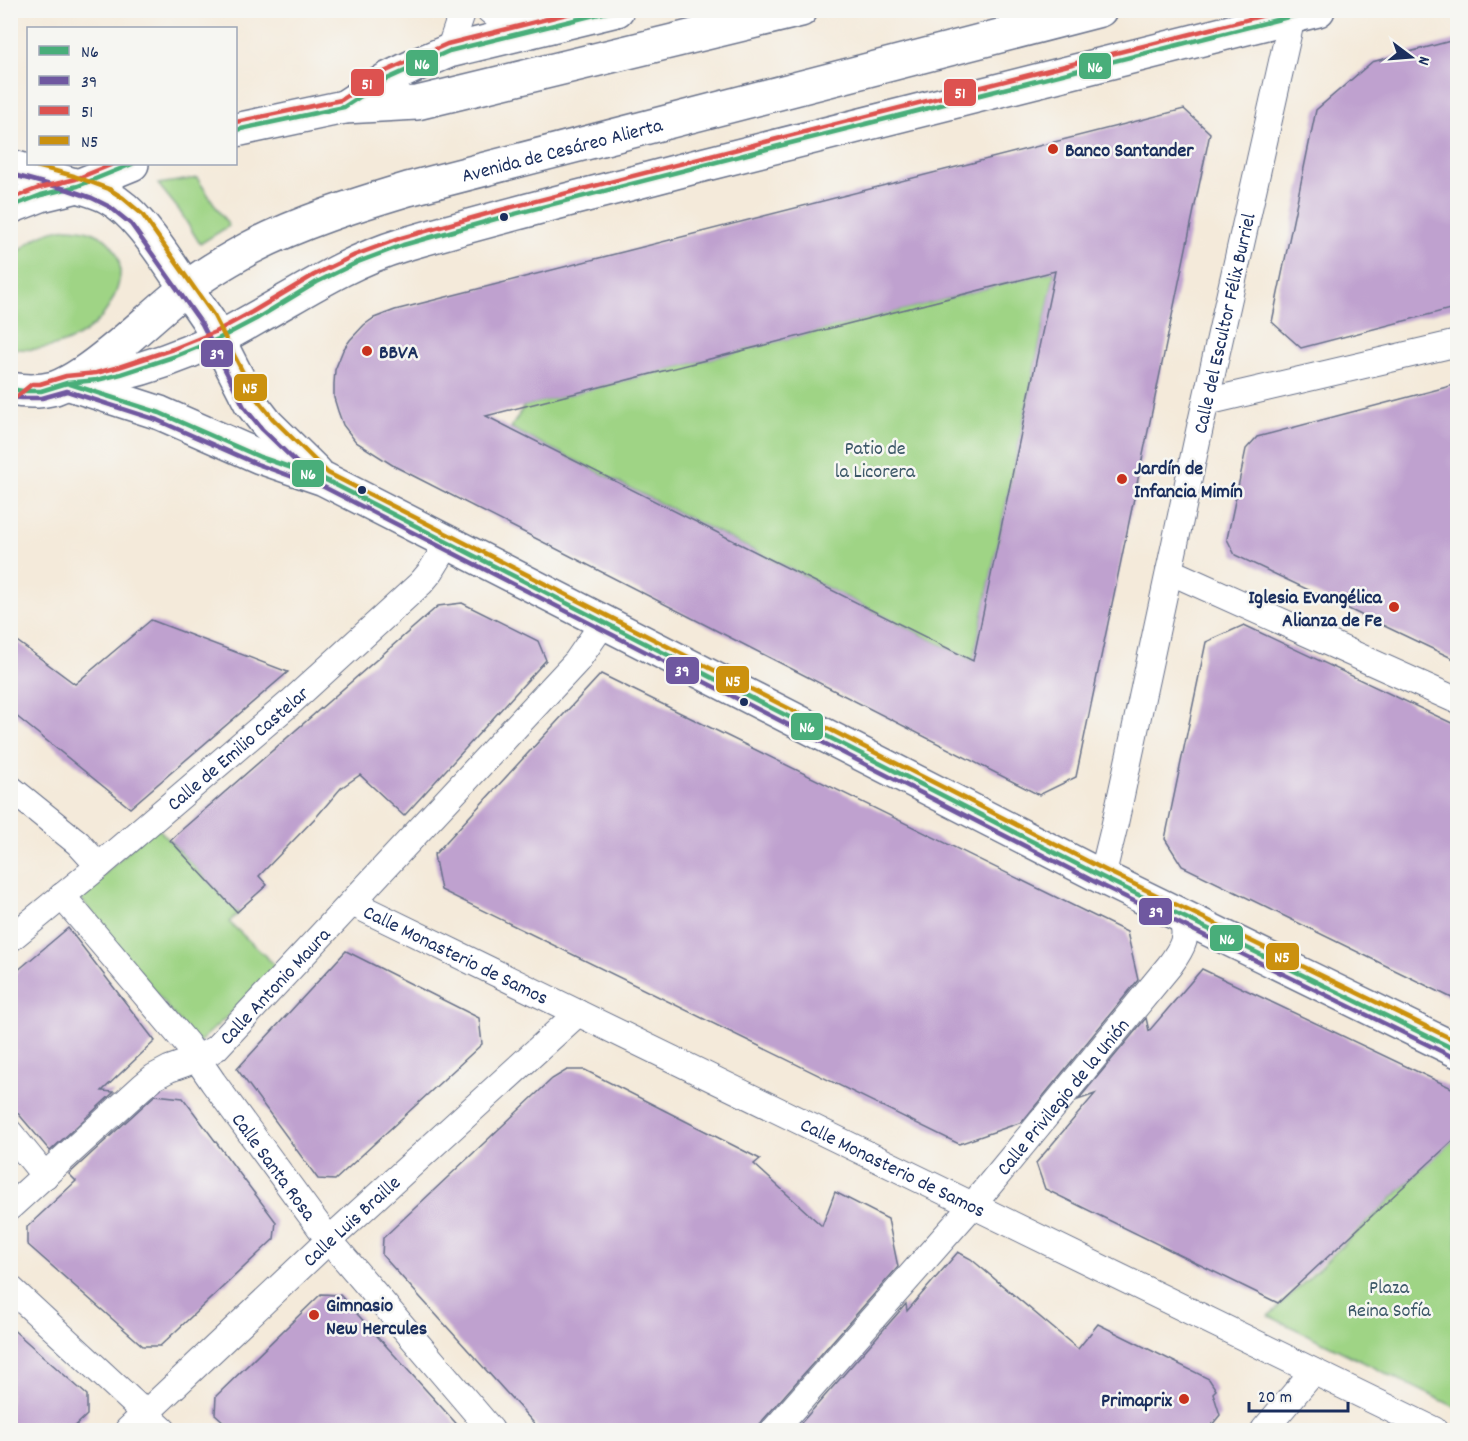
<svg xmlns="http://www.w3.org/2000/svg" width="1468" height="1441" font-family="Dekko,sans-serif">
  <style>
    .green { fill: #9fd485; stroke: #5d8272; stroke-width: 1.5 }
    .building { fill: #bfa1cf; fill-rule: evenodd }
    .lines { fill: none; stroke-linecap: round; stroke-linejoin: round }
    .street-casing { stroke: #677089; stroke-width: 28 }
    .secondary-casing { stroke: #677089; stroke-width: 36 }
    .primary-casing { stroke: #677089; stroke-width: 36 }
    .street { stroke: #fff; stroke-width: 26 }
    .secondary { stroke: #fff; stroke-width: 33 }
    .primary { stroke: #fff; stroke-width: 33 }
    .bus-1-casing { stroke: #f6f6f2; stroke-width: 9 }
    .bus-2-casing { stroke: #f6f6f2; stroke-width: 9 }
    .bus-3-casing { stroke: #f6f6f2; stroke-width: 9 }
    .bus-4-casing { stroke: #f6f6f2; stroke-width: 9 }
    .bus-1 { stroke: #49ae7a; stroke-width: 4.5 }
    .bus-2 { stroke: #6f58a0; stroke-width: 4.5 }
    .bus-3 { stroke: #dd5250; stroke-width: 4.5 }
    .bus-4 { stroke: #cb910e; stroke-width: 4.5 }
    .poi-dot { fill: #c8321e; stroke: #f6f6f2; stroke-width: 2 }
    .bus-dot { fill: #1b2f5e; stroke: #f6f6f2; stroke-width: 2 }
    .labels { text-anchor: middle; stroke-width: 5; stroke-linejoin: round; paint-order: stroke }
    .poi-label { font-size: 20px; font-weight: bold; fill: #1b2f5e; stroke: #f6f6f2; text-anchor: start }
    .street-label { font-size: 20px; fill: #1b2f5e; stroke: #f6f6f2 }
    .park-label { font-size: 20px; fill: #3c5868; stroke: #f6f6f2 }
    .line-badge { stroke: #f6f6f2; stroke-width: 2 }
    .badge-label { font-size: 16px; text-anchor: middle; font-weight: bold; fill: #fff }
  </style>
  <rect width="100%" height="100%" fill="#f6f6f2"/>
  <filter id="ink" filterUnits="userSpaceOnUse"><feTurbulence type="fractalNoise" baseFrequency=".0167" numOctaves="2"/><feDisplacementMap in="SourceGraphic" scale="12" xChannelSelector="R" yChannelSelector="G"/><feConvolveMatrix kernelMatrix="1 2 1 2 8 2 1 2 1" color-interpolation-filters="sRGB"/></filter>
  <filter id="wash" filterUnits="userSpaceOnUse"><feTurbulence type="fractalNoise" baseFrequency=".008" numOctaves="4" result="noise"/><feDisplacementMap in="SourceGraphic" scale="24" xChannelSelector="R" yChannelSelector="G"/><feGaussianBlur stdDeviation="1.35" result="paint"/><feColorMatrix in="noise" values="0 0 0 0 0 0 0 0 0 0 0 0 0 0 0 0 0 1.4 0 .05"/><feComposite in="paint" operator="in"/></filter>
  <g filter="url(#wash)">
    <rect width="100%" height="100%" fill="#f4eada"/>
    <g class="green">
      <polygon points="197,178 229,226 200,244 179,210 158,184"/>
      <path d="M67,228C117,228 134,267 108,308C88,340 47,354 11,348V260C30,240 40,232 67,228Z"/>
      <polygon points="1055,271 973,661 511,428 524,406"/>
      <polygon points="155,825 239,913 229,922 279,969 197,1044 80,898"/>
      <polygon points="1457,1136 1457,1408 1269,1316"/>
    </g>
    <g id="blocks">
      <g class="building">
        <polygon points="1458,39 1458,307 1301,348 1272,322 1316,110 1372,62"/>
        <path d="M1184,109L1210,133L1076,777L1039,795L394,466L356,442L343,425L338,411L334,398V384L335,370L343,350L350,340L364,325L374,318L395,310ZM1055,271L973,661L728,538L486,416Z"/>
        <polygon points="1458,384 1458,661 1235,555 1227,539 1246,449 1257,437"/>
        <polygon points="462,603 538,641 546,660 404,816 360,775 341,788 318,815 259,876 267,885 237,912 170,840 438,606"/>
        <polygon points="151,620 288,672 130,808 10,711 10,636 75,684"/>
        <polygon points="1244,625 1458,726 1458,1001 1182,866 1165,839 1206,642"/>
        <polygon points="601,674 1127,932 1138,980 1022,1122 959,1144 441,890 434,855"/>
        <polygon points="68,928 155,1041 102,1091 114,1092 50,1151 10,1104 10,977"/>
        <polygon points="346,951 479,1018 482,1044 335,1180 318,1179 237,1069"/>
        <polygon points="1202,969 1458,1091 1458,1136 1278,1303 1045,1189 1036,1163 1095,1094 1078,1100 1146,1018 1149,1031"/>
        <polygon points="567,1070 585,1070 760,1159 754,1164 822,1226 835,1192 888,1219 898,1267 763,1420 759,1426 759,1431 541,1431 382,1255 383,1238 552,1079"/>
        <polygon points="155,1095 183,1098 276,1222 274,1239 160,1346 143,1346 27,1244 27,1227 76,1181 69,1174"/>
        <polygon points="958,1252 971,1259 1078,1349 1098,1324 1209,1379 1216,1390 1213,1393 1220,1415 1207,1431 794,1431 906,1304 907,1311"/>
        <polygon points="321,1294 340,1295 463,1431 234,1431 215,1414 216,1396"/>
        <polygon points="10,1327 87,1395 87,1415 70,1431 10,1431"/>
      </g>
    </g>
  </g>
  <g filter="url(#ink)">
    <use href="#blocks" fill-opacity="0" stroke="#677089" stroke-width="1.5"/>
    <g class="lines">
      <defs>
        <g id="street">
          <polyline points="489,10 518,34"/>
          <polyline points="449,51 463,10"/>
          <polyline points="1206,402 1458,343"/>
          <polyline points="1169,571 1458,701"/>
          <polyline points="10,788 78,843 99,866"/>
          <path id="s1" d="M1102,877L1114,828L1200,427L1292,17"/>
          <path id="s2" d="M62,896L187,1044L213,1082L329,1240L491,1430"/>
          <path id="s3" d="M352,903L1434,1430"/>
          <path id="s4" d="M10,939L99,866L291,702L421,583L431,571L448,543"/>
          <polyline points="10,1133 45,1176"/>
          <path id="s5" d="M10,1207L143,1086L154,1077L169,1069L197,1059L216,1048L577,661L604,622"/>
          <polyline points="10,1288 163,1430"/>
          <path id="s6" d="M128,1430L329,1240L578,1013"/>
          <path id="s7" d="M774,1430L972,1206L1170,965C1183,947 1189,937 1181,915"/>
          <polyline points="1264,1430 1313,1372"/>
        </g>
        <g id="secondary">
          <polyline points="344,107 387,79 416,65 449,51 617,10"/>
          <polyline points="10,166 78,186"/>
          <polyline points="186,288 208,320 250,402 267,424 316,472"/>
          <polyline points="67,383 160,413 260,457 324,479 1102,877 1458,1051"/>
          <path d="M72,383C136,375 200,351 256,318C304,291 349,261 402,245C499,216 597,193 694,167C902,114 1110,62 1318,10"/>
        </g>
        <g id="primary">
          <polyline points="236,130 344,107 417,103 801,10"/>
          <path d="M78,186C88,189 99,192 108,197C139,213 165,259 186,288"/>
          <polyline points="10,207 41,195 78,186 132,164"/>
          <path id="s8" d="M10,389C26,392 40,392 55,388C66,384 74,379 83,373C120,348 151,316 185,289C205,273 228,260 250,248C300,222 355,205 408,189L1100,10"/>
        </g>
      </defs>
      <use href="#street" class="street-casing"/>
      <use href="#secondary" class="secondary-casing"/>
      <use href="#primary" class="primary-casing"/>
      <use href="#street" class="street"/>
      <use href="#secondary" class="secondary"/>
      <use href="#primary" class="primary"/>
      <defs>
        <g id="bus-1">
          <polyline points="236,130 344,107 387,79 449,51 615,10"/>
          <polyline points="10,207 41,195 78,186 132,164"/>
          <polyline points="67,383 160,413 260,457 324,479 1102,877 1458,1051"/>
          <polyline points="10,389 23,391 41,391 67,383 97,380 121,374 176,356 218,339 256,319 317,282 358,262 403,245 499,218 767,149 1316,10"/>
        </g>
        <g id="bus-2">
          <polyline points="10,174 69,190 92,198 110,207 131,224 202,324 244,407 262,429 320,485 1099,884 1455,1058"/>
          <polyline points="10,397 22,398 42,398 67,391 157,420 257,464 301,480"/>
        </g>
        <g id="bus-3">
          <polyline points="236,122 341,100 384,72 447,44 583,10"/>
          <polyline points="10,199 39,188 76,179 113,164"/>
          <polyline points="10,402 32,384 40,384 66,376 96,373 119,367 173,349 215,332 252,312 314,275 355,255 401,238 497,211 765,142 1285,10"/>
        </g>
        <polyline id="bus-4" points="29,164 74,176 109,189 123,198 142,214 214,316 256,398 273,419 328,473 1105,870 1458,1042"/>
      </defs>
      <use href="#bus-1" class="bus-1-casing"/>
      <use href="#bus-2" class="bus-2-casing"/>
      <use href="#bus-3" class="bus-3-casing"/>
      <use href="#bus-4" class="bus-4-casing"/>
      <use href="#bus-1" class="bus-1"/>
      <use href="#bus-2" class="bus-2"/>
      <use href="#bus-3" class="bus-3"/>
      <use href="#bus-4" class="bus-4"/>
    </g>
  </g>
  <g class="poi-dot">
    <circle cx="1053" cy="149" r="6"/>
    <circle cx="367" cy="351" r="6"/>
    <circle cx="1122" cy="479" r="6"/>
    <circle cx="1394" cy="607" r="6"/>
    <circle cx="314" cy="1315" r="6"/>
    <circle cx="1184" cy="1399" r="6"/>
  </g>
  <g class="bus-dot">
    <circle cx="504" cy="217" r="5"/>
    <circle cx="362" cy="490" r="5"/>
    <circle cx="744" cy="702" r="5"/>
  </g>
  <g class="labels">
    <g class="poi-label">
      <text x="1065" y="156">Banco Santander</text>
      <text x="379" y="358">BBVA</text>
      <text x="1134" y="474">Jardín de<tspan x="1134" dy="23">Infancia Mimín</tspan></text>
      <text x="1382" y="603" text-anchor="end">Iglesia Evangélica<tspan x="1382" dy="23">Alianza de Fe</tspan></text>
      <text x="326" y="1311">Gimnasio<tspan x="326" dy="23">New Hercules</tspan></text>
      <text x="1172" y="1406" text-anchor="end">Primaprix</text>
    </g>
    <g class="street-label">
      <text dy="7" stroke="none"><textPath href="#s8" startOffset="614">Avenida de Cesáreo Alierta</textPath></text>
      <text dy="7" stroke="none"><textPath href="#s1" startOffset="567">Calle del Escultor Félix Burriel</textPath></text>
      <text dy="7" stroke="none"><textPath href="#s4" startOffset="297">Calle de Emilio Castelar</textPath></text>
      <text dy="7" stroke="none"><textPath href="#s3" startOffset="116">Calle Monasterio de Samos</textPath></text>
      <text dy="7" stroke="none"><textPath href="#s5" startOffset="348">Calle Antonio Maura</textPath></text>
      <text dy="7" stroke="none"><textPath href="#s7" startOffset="441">Calle Privilegio de la Unión</textPath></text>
      <text dy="7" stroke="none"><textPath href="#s2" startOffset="344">Calle Santa Rosa</textPath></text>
      <text dy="7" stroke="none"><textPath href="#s3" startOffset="602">Calle Monasterio de Samos</textPath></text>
      <text dy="7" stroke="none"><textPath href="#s6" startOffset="306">Calle Luis Braille</textPath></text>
    </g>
    <g class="park-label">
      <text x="875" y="454">Patio de<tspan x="875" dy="23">la Licorera</tspan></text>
      <text x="1389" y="1293">Plaza<tspan x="1389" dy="23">Reina Sofía</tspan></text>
    </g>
  </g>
  <g class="line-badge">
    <rect x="405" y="49" width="34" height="28" rx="6" fill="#49ae7a"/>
    <rect x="1078" y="52" width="34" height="28" rx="6" fill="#49ae7a"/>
    <rect x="350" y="68" width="35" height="29" rx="6" fill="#dd5250"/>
    <rect x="943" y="78" width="34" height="29" rx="6" fill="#dd5250"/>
    <rect x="200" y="339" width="34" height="29" rx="6" fill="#6f58a0"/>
    <rect x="233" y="373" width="35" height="29" rx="6" fill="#cb910e"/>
    <rect x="291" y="459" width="34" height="29" rx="6" fill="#49ae7a"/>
    <rect x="665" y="656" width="35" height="29" rx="6" fill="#6f58a0"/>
    <rect x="715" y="665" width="35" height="29" rx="6" fill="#cb910e"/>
    <rect x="790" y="712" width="34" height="29" rx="6" fill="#49ae7a"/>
    <rect x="1138" y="897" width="35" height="29" rx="6" fill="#6f58a0"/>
    <rect x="1209" y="924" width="35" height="28" rx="6" fill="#49ae7a"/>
    <rect x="1265" y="942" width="35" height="29" rx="6" fill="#cb910e"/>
  </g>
  <g class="badge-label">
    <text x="422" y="69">N6</text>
    <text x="1095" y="72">N6</text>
    <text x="367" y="89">51</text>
    <text x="960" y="98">51</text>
    <text x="217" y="359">39</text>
    <text x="250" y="393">N5</text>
    <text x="308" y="479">N6</text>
    <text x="682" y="676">39</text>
    <text x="733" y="686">N5</text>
    <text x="807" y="732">N6</text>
    <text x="1156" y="917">39</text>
    <text x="1227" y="944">N6</text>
    <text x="1282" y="962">N5</text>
  </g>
  <rect width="1468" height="1441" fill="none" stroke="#f6f6f2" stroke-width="36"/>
  <rect x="27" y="27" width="210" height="138" fill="#f6f6f2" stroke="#9ea6b7" stroke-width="1.5"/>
  <rect x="39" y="46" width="30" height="9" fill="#49ae7a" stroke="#9ea6b7" stroke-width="1.5"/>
  <text x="81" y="57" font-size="18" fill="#1b2f5e">N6</text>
  <rect x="39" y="76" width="30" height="9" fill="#6f58a0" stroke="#9ea6b7" stroke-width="1.5"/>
  <text x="81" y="87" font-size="18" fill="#1b2f5e">39</text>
  <rect x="39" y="106" width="30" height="9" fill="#dd5250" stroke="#9ea6b7" stroke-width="1.5"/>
  <text x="81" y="117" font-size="18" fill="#1b2f5e">51</text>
  <rect x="39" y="136" width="30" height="9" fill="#cb910e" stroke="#9ea6b7" stroke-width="1.5"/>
  <text x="81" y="147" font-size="18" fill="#1b2f5e">N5</text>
  <g transform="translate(1411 57) rotate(106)" stroke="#f6f6f2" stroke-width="4.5" paint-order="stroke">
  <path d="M0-4.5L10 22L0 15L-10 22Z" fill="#1b2f5e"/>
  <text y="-9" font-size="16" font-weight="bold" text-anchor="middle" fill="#1b2f5e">N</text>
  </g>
  <path d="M1249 1402v9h99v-9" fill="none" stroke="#1b2f5e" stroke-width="3"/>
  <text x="1258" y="1402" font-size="18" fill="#1b2f5e" stroke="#f6f6f2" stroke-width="4.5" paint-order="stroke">20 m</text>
</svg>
